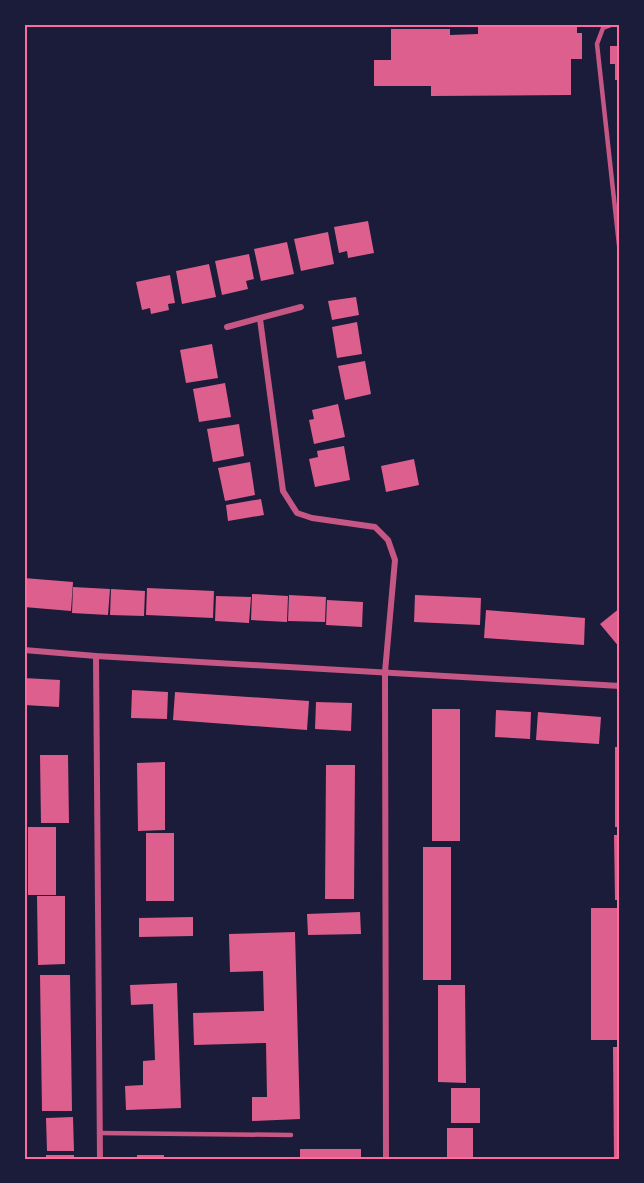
<svg xmlns="http://www.w3.org/2000/svg" width="644" height="1183" font-family="Figtree,sans-serif">
  <style>
    .building { fill: #dd5f8e }
    .lines { fill: none; stroke-linecap: round; stroke-linejoin: round }
    .service { stroke: #c65784; stroke-width: 4.5 }
    .minor { stroke: #c65784; stroke-width: 6 }
    .neatline { fill: none; stroke: #ff6b9d; stroke-width: 2 }
  </style>
  <rect width="100%" height="100%" fill="#1b1b3a"/>
  <g class="building">
    <polygon points="478,24 577,24 577,33 582,33 582,59 571,59 571,95 431,96 431,86 374,86 374,60 391,60 391,29 450,29 450,35 478,34"/>
    <polygon points="610,46 620,46 620,80 615,80 615,64 610,64"/>
    <polygon points="368,221 374,253 348,258 347,251 339,253 334,227"/>
    <polygon points="328,232 334,264 301,271 294,239"/>
    <polygon points="287,242 294,274 261,281 254,249"/>
    <polygon points="249,254 254,279 246,281 248,289 222,295 215,261"/>
    <polygon points="209,264 216,297 182,304 176,271"/>
    <polygon points="170,275 175,303 168,304 169,310 151,314 150,308 142,310 136,282"/>
    <polygon points="356,297 359,315 332,320 328,301"/>
    <polygon points="357,322 362,354 337,358 332,327"/>
    <polygon points="212,344 218,378 186,383 180,350"/>
    <polygon points="365,361 371,394 345,400 338,366"/>
    <polygon points="225,383 231,417 199,422 193,389"/>
    <polygon points="338,404 345,437 314,444 309,420 314,419 312,410"/>
    <polygon points="239,424 244,456 213,462 207,429"/>
    <polygon points="344,446 350,480 315,487 309,459 318,457 317,451"/>
    <polygon points="414,459 419,485 386,492 381,466"/>
    <polygon points="250,462 255,495 225,501 218,468"/>
    <polygon points="261,499 264,515 228,521 226,505"/>
    <polygon points="24,578 73,582 71,611 24,607"/>
    <polygon points="73,587 110,589 108,615 72,613"/>
    <polygon points="147,588 214,591 213,618 146,615"/>
    <polygon points="111,589 145,591 144,616 110,615"/>
    <polygon points="252,594 288,596 287,622 251,620"/>
    <polygon points="289,595 326,597 325,622 288,621"/>
    <polygon points="415,595 481,598 480,625 414,622"/>
    <polygon points="216,596 251,597 249,623 215,621"/>
    <polygon points="327,600 363,602 362,627 326,625"/>
    <polygon points="620,608 620,648 600,624"/>
    <polygon points="486,610 585,618 584,645 484,638"/>
    <polygon points="24,678 60,680 59,707 24,705"/>
    <polygon points="132,690 168,692 167,719 131,718"/>
    <polygon points="175,692 309,701 307,730 173,720"/>
    <polygon points="316,702 352,703 351,731 315,729"/>
    <rect x="432" y="709" width="28" height="132"/>
    <polygon points="496,710 531,712 530,739 495,737"/>
    <polygon points="538,712 601,717 599,744 536,740"/>
    <rect x="615" y="747" width="5" height="80"/>
    <polygon points="40,755 68,755 69,823 41,823"/>
    <polygon points="165,762 165,830 138,831 137,763"/>
    <polygon points="326,765 355,765 354,899 325,899"/>
    <rect x="28" y="827" width="28" height="68"/>
    <rect x="146" y="833" width="28" height="68"/>
    <polygon points="614,835 620,835 620,900 615,900"/>
    <rect x="423" y="847" width="28" height="133"/>
    <polygon points="37,896 65,896 65,964 38,965"/>
    <polygon points="591,908 618,908 619,1040 591,1040"/>
    <polygon points="360,912 361,934 308,935 307,914"/>
    <polygon points="193,917 193,936 139,937 139,918"/>
    <polygon points="295,932 300,1119 252,1121 252,1097 267,1097 266,1043 194,1045 193,1013 264,1011 263,971 230,972 229,934"/>
    <polygon points="40,975 70,975 72,1111 42,1111"/>
    <polygon points="177,983 181,1108 126,1110 125,1086 143,1085 143,1061 155,1060 153,1004 131,1005 130,985"/>
    <polygon points="438,985 465,985 466,1083 438,1082"/>
    <polygon points="613,1047 620,1047 620,1159 614,1159"/>
    <rect x="451" y="1088" width="29" height="35"/>
    <polygon points="73,1117 74,1151 47,1151 46,1118"/>
    <rect x="447" y="1128" width="26" height="31"/>
    <rect x="300" y="1149" width="61" height="10"/>
    <rect x="46" y="1155" width="28" height="4"/>
    <rect x="137" y="1155" width="27" height="4"/>
  </g>
  <g class="lines">
    <g class="service">
      <polyline points="614,24 603,28 597,44 620,254"/>
      <polyline points="99,1133 291,1135"/>
    </g>
    <g class="minor">
      <polyline points="260,319 283,491 297,513 312,518 375,527 388,540 395,560 385,672 386,1159"/>
      <polyline points="227,327 301,307"/>
      <polyline points="24,650 96,656 620,686"/>
      <polyline points="96,656 100,1159"/>
    </g>
  </g>
  <rect width="644" height="1183" fill="none" stroke="#1b1b3a" stroke-width="51"/>
  <rect x="26" y="26" width="592" height="1132" class="neatline"/>
</svg>
